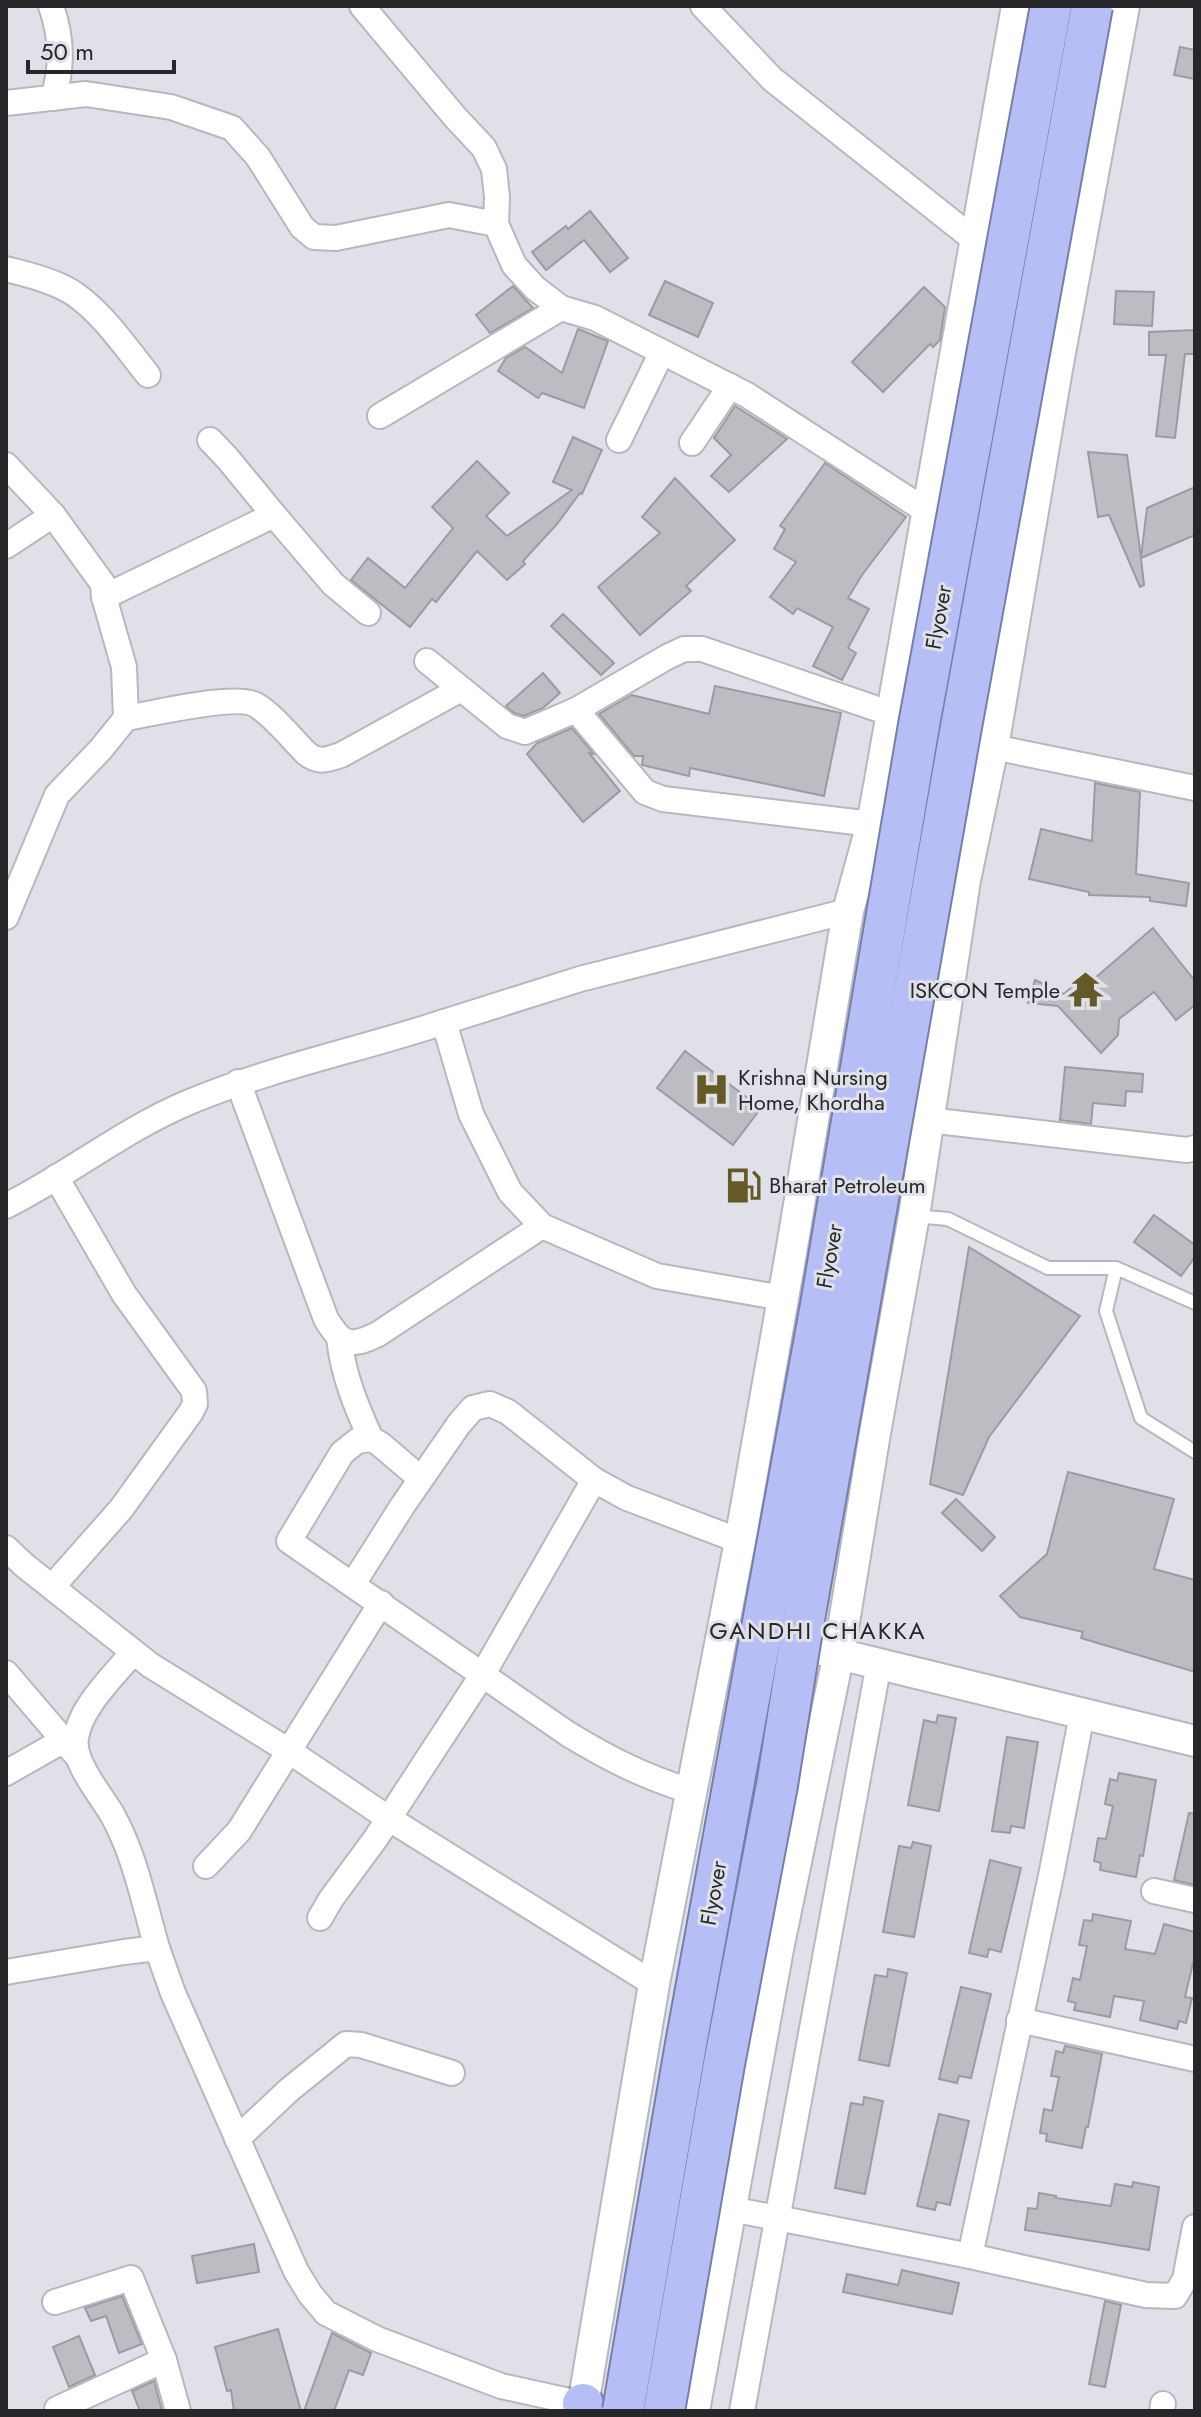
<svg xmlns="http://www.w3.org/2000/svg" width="1201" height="2417" font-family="Jost,sans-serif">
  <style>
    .building { fill: #bcbdc3; stroke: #9b9ca2; stroke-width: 2 }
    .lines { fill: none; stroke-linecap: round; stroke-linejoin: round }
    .service-casing { stroke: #b7b8be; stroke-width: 16 }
    .minor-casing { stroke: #b7b8be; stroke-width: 28 }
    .tertiary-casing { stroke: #b7b8be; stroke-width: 34 }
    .trunk-casing { stroke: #777eac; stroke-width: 44 }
    .service { stroke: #fff; stroke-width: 12 }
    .minor { stroke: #fff; stroke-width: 24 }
    .tertiary { stroke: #fff; stroke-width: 30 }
    .trunk { stroke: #b6bef6; stroke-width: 40 }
    .trunk-bridge-casing { stroke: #777eac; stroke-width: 44; stroke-linecap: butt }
    .trunk-bridge { stroke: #b6bef6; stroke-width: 40 }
    .labels { text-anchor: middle; stroke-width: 6; stroke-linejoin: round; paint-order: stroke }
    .street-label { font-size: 22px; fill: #262729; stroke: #e0e1e8 }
    .poi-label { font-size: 22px; fill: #262729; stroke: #e0e1e8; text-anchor: start }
    .neighbourhood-label { font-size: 24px; letter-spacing: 2px; fill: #262729; stroke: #e0e1e8 }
  </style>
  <rect width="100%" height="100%" fill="#e0e1e8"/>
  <g class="building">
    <polygon points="1180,47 1195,50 1195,79 1174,75"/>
    <polygon points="590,211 628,258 610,272 584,240 546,270 532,252 566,226 568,229"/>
    <polygon points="665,281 713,303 698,337 649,315"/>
    <polygon points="513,286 533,308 490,333 476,315"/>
    <polygon points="924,287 945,307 940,340 933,347 930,344 883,392 852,362"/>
    <polygon points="1116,291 1154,292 1152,326 1114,324"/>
    <polygon points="578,329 608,341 584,408 542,393 538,398 498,371 506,358 525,347 562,373"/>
    <polygon points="1195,330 1195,354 1185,354 1175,438 1156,436 1166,355 1149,355 1149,332"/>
    <polygon points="735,406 787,439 729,492 711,476 731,455 714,438"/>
    <polygon points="573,437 602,450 582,494 580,493 557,524 523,561 525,564 507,580 477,551 436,602 432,599 410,627 351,580 368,558 405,588 453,528 432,507 477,461 509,493 486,516 507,536 572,490 553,482"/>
    <polygon points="1088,452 1127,455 1141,557 1147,508 1195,487 1195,535 1141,558 1144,585 1140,587 1109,515 1098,517"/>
    <polygon points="825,463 906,517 862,575 848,598 869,609 848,648 856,653 842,680 813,666 833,627 797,608 793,614 770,597 796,562 774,549 785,529 780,526"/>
    <polygon points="675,478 735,540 686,586 691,591 640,635 598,587 660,533 642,517"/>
    <polygon points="563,614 614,663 601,675 551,626"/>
    <polygon points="543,673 560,693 543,708 524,716 514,713 506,706"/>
    <polygon points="715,686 841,713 824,796 690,768 689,776 642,765 643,756 634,756 599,714 632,695 709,714"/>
    <polygon points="572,728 594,754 589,753 620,791 583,822 527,754 537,743"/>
    <polygon points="1095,783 1140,792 1136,874 1189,883 1186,906 1150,901 1150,897 1089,895 1089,892 1029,879 1041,829 1092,841"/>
    <polygon points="1153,928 1195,981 1195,1005 1176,1020 1154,992 1119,1019 1118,1035 1101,1053 1058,1006 1028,1003 1035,980 1064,994 1075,984 1087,985"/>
    <polygon points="685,1051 761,1108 733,1145 657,1088"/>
    <polygon points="1065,1067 1143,1074 1142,1092 1126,1091 1125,1106 1093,1103 1091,1124 1060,1120"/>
    <polygon points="1154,1215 1195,1245 1195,1257 1181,1276 1134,1242"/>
    <polygon points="969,1247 1080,1316 989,1437 963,1495 930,1484"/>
    <polygon points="1068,1472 1174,1499 1154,1569 1195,1580 1195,1672 1081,1638 1083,1632 1020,1617 1000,1596 1047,1554"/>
    <polygon points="956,1499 995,1537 982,1551 942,1513"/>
    <polygon points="938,1715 956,1718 939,1811 908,1805 924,1720 936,1723"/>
    <polygon points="1007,1737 1038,1742 1024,1828 1011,1826 1010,1833 992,1831"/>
    <polygon points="1119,1773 1156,1780 1143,1856 1140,1855 1136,1877 1100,1870 1101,1863 1094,1861 1098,1838 1106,1839 1113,1806 1105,1804 1110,1779 1117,1781"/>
    <polygon points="1189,1813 1195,1814 1195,1885 1174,1880"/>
    <polygon points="913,1842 931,1846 914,1937 883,1932 899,1846 911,1848"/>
    <polygon points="990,1860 1021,1868 1001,1952 989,1949 987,1957 969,1953"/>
    <polygon points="1093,1914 1131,1921 1125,1949 1155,1954 1164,1924 1195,1932 1195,1964 1193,1963 1185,1997 1192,1998 1186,2023 1179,2021 1177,2029 1140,2020 1144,2001 1114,1996 1110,2017 1074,2010 1076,2003 1068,2001 1073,1978 1080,1980 1087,1946 1079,1945 1084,1920 1092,1921"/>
    <polygon points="888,1969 907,1973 889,2066 859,2060 875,1975 887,1977"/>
    <polygon points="961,1987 991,1994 971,2078 959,2076 957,2083 939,2079"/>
    <polygon points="1065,2046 1102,2054 1088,2127 1086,2127 1082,2148 1046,2141 1047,2134 1040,2133 1044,2109 1052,2111 1059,2077 1051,2076 1056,2051 1063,2053"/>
    <polygon points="864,2097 883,2101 865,2194 835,2188 851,2103 863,2105"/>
    <polygon points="939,2114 969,2121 950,2205 937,2202 935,2210 917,2206"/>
    <polygon points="1133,2182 1159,2187 1149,2250 1025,2230 1028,2208 1037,2209 1039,2193 1056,2196 1056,2198 1111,2206 1115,2184 1132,2187"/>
    <polygon points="254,2244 259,2272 197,2283 192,2256"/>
    <polygon points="902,2270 959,2283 952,2314 843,2292 847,2274 898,2285"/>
    <polygon points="122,2296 142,2344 119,2353 106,2316 91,2321 85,2308"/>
    <polygon points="1105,2301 1121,2305 1105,2387 1089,2384"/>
    <polygon points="278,2329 301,2411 234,2411 231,2390 227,2391 215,2347"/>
    <polygon points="332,2333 371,2353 363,2375 349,2370 334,2411 304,2411"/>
    <polygon points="79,2336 95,2375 69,2387 53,2347"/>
    <polygon points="154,2381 162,2411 140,2411 132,2391"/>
  </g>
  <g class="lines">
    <defs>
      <g id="service">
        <polyline points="914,1216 948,1219 1048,1268 1116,1268 1195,1303"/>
        <polyline points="1116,1268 1106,1311 1141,1418 1195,1452"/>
      </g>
      <g id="minor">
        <path d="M51,6C62,37 63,67 53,98"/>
        <polyline points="362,6 455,117 484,148 494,169 497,197 496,224"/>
        <polyline points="703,6 772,79 976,241"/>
        <polyline points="6,103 86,94 171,107 232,128 258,157 302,227 314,237 336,238 449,215 496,224 514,265 535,288 561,308 595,318 747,395 928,512"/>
        <path d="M6,269C29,275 56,281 76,295C105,316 126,348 148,375"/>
        <polyline points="380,416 561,308"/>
        <polyline points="210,440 228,459 274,515"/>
        <polyline points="619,440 662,352"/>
        <polyline points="692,443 730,386"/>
        <polyline points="6,465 53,515 103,584 104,597 124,667 126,718 101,749 57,795 6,917"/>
        <polyline points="6,546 53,515"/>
        <polyline points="104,597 274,515 333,584 368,613"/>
        <polyline points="427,661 507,726 525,732 576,710 667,657 684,649 702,649 892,714"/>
        <polyline points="576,710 645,792 663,799 872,824"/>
        <path d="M126,718C151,714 237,693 256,705C273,715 291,738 306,753C318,763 326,760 341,755L461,689"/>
        <polyline points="993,747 1195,788"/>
        <polyline points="444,1022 580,979 848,911"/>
        <path d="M238,1082L326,1319C342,1345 350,1348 378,1334L542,1226"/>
        <polyline points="928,1120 1187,1150 1195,1148"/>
        <path d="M6,1206C68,1175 123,1130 187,1103C270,1068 359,1050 444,1022L471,1114L510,1192L542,1226L657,1276L783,1298"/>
        <path d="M339,1338C343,1375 356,1406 371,1439"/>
        <path d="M421,1479L380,1444L371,1439L357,1441L342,1453L289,1541L568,1734C611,1760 643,1776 690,1791"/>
        <polyline points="6,1548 24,1565 150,1665 289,1751 388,1818 654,1984"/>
        <polyline points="353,1584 403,1505 459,1424 473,1408 490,1404 508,1412 594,1480 627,1498 740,1541"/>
        <polyline points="52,1587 121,1509 191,1412 195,1404 194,1391 124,1294 56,1177"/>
        <polyline points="6,1673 77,1756"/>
        <polyline points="6,1773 64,1740"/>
        <polyline points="206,1866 239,1831 381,1603"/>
        <polyline points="1154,1891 1195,1900"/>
        <polyline points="320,1918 331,1899 376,1838 483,1674 594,1480"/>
        <polyline points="157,1948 173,1993 296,2271 310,2294 326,2313 377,2339 501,2386 583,2404"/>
        <path d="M6,1972L124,1952L157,1948C144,1903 135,1855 112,1814C100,1794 72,1761 76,1738C80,1707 114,1676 133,1652"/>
        <polyline points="1019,2020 1195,2059"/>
        <polyline points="237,2139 289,2090 346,2044 361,2045 452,2073"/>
        <polyline points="731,2209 970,2256 1146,2295 1175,2296 1185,2279 1195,2227"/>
        <polyline points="970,2256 1052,1871 1082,1714"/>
        <polyline points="55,2302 131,2278 164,2360 178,2411"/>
        <polyline points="57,2409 164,2360"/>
        <polyline points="742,2411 879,1663"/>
        <polyline points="1162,2411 1163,2404"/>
      </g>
      <g id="tertiary">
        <polyline points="822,1650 1195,1741"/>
        <polyline points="582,2411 654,1984 740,1541 791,1253 848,911 872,824 879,786 1017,6"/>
        <polyline points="694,2411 778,1949 839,1653 875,1433 914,1216 965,880 993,747 1057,369 1124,6"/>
      </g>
      <polyline id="trunk" points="583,2404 585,2411"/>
    </defs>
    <use href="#service" class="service-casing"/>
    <use href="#minor" class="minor-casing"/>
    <use href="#tertiary" class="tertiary-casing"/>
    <use href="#trunk" class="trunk-casing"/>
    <use href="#service" class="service"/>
    <use href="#minor" class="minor"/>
    <use href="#tertiary" class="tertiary"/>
    <use href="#trunk" class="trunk"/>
    <defs>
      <g id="trunk-bridge">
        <polyline points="623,2411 686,2044 821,1305 919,725 1051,6"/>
        <polyline points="664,2411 724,2064 777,1785 800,1642 959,738 1092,6"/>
      </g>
    </defs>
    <use href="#trunk-bridge" class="trunk-bridge-casing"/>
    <use href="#trunk-bridge" class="trunk-bridge"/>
  </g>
  <defs>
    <symbol id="temple-bare" viewBox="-9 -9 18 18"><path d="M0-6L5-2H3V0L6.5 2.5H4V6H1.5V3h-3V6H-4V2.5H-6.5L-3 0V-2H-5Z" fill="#655a27" stroke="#e0e1e8" stroke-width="2.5" paint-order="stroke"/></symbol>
    <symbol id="hospital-bare" viewBox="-9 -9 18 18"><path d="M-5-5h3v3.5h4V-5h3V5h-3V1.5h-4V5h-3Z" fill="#655a27" stroke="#e0e1e8" stroke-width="2.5" paint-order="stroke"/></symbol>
    <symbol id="fuel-bare" viewBox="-9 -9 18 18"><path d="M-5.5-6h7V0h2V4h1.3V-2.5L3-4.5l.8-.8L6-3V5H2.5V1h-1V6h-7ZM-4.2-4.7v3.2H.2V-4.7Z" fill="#655a27" stroke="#e0e1e8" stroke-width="2.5" paint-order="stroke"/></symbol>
  </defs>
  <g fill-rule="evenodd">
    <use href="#temple-bare" x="1060" y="964" width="51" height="51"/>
    <use href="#hospital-bare" x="686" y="1064" width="51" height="51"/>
    <use href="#fuel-bare" x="718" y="1160" width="51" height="51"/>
  </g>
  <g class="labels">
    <g class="street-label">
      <text transform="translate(938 617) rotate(-80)" y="8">Flyover</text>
      <text transform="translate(829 1256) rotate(-80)" y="8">Flyover</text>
      <text transform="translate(713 1893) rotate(-80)" y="8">Flyover</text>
    </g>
    <g class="poi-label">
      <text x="1060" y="998" text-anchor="end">ISKCON Temple</text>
      <text x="738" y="1085">Krishna Nursing<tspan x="738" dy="25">Home, Khordha</tspan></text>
      <text x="769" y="1193">Bharat Petroleum</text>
    </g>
    <g class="neighbourhood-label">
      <text x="818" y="1639">GANDHI CHAKKA</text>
    </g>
  </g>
  <rect width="1201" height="2417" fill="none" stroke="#262729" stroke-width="16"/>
  <path d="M28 60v12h146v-12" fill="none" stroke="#262729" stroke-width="4"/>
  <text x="40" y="60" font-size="24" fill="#262729" stroke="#e0e1e8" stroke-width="6" paint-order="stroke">50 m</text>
</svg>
